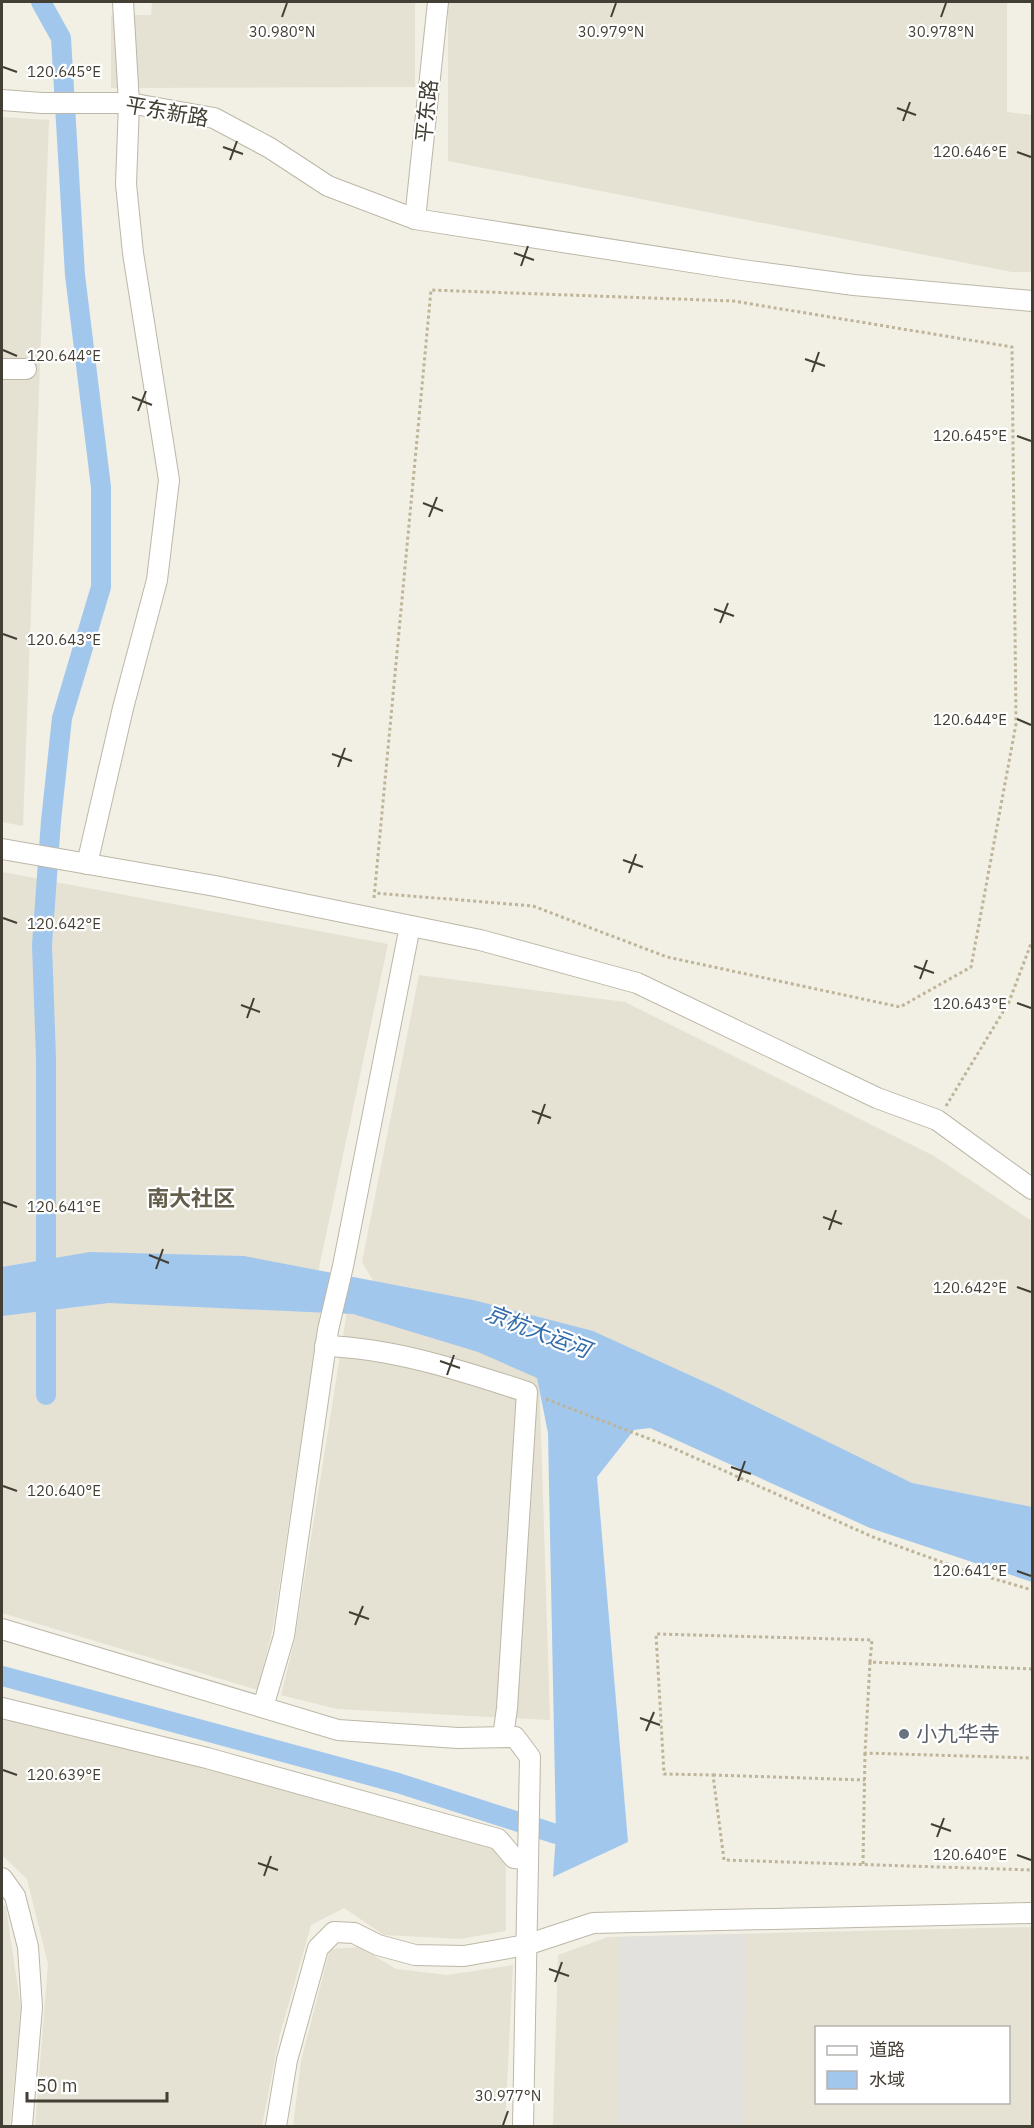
<svg xmlns="http://www.w3.org/2000/svg" width="1034" height="2128" font-family="'IBM Plex Sans','Noto Sans SC',sans-serif">
  <style>
    .residential { fill: #e5e1d3; fill-rule: evenodd }
    .parking { fill: #e2e1dd }
    .water { fill: #a2c7ed }
    .lines { fill: none; stroke-linecap: round; stroke-linejoin: round }
    .canal { stroke: #a2c7ed; stroke-width: 20 }
    .minor-casing { stroke: #bdb7a7; stroke-width: 22 }
    .path { stroke: #beb599; stroke-width: 3; stroke-dasharray: 3 3; stroke-linecap: butt }
    .minor { stroke: #fff; stroke-width: 20 }
    .ticks { fill: none; stroke: #443f34; stroke-width: 2 }
    .worship-dot { fill: #6b7280; stroke: #fff; stroke-width: 2 }
    .labels { text-anchor: middle; stroke-width: 4.5; stroke-linejoin: round; paint-order: stroke }
    .street-label { font-size: 21px; fill: #443f34; stroke: #fff }
    .worship-label { font-size: 21px; fill: #5b616d; stroke: #fff; text-anchor: start }
    .neighbourhood-label { font-size: 22px; font-weight: bold; fill: #665e4c; stroke: #fff }
    .water-label { font-size: 22px; font-style: italic; fill: #326cab; stroke: #fff }
    .ticks-label { font-size: 15px; text-anchor: middle; fill: #443f34; stroke: #fff; stroke-width: 4.5; stroke-linejoin: round; paint-order: stroke }
  </style>
  <rect width="100%" height="100%" fill="#f2efe4"/>
  <g class="residential">
    <polygon points="152,2 415,2 415,87 111,88 111,15 151,15"/>
    <polygon points="448,2 1007,2 1007,112 1032,115 1032,272 1012,272 448,161"/>
    <polygon points="2,117 49,120 23,826 2,822"/>
    <polygon points="2,872 388,944 316,1282 2,1276"/>
    <polygon points="419,975 625,1002 934,1156 1032,1221 1032,1519 901,1491 379,1291 362,1262"/>
    <polygon points="77,1292 322,1302 273,1627 258,1690 2,1613 2,1306"/>
    <polygon points="348,1305 539,1370 550,1720 337,1709 281,1695 295,1639"/>
    <polygon points="2,1698 506,1834 506,1931 460,1939 384,1935 344,1908 311,1925 279,2038 262,2126 35,2126 48,1964 27,1879 2,1855"/>
    <polygon points="2,1903 6,1907 21,2009 10,2126 2,2126"/>
    <path d="M1032,1927V2126H553L558,1955L608,1937ZM816,2028H1008V2102H816Z"/>
    <polygon points="359,1947 396,1969 447,1975 513,1965 505,2126 293,2126 301,2061 330,1949"/>
  </g>
  <polygon class="parking" points="746,1934 743,2126 617,2126 620,1937"/>
  <polygon class="water" points="90,1252 244,1256 473,1300 593,1331 718,1388 912,1483 1032,1507 1032,1582 870,1528 650,1428 634,1430 597,1477 628,1842 553,1877 556,1834 548,1433 537,1378 478,1352 353,1314 109,1303 2,1316 2,1267"/>
  <g class="lines">
    <g class="canal">
      <polyline points="41,2 61,38 75,275 101,487 101,587 62,718 51,821 42,945 46,1058 46,1395"/>
      <polyline points="2,1676 398,1783 556,1834 579,1826 579,1824"/>
    </g>
    <defs>
      <g id="minor">
        <polyline points="2,100 42,103 129,103 214,118 270,148 328,186 415,219 742,270 854,285 1032,301"/>
        <polyline points="415,219 438,2"/>
        <polyline points="2,369 26,369"/>
        <polyline points="2,849 215,886 480,940 637,983 877,1098 937,1120 1032,1189"/>
        <polyline points="87,864 123,708 157,580 169,480 133,253 126,184 129,103 123,2"/>
        <path d="M325,1346C393,1348 463,1371 527,1392L507,1708L503,1737"/>
        <polyline points="2,1629 338,1730 458,1738 515,1737 530,1757 523,2126"/>
        <polyline points="263,1707 284,1636 328,1330 343,1266 410,926"/>
        <polyline points="2,1708 207,1758 498,1839 514,1858 527,1859"/>
        <polyline points="2,1878 15,1896 28,1947 32,2007 22,2126"/>
        <polyline points="276,2126 287,2060 318,1948 334,1932 354,1933 378,1945 415,1955 464,1956 526,1945 593,1923 1032,1913"/>
      </g>
    </defs>
    <use href="#minor" class="minor-casing"/>
    <g class="path">
      <polyline points="374,898 431,290 733,301 1012,347 1016,724 971,967 900,1007 667,957 533,906 375,893"/>
      <polyline points="946,1106 1009,1002 1032,941"/>
      <polyline points="546,1399 673,1448 873,1537 961,1569 1032,1590"/>
      <polyline points="870,1662 872,1640 656,1634 664,1774 713,1775 724,1860 1032,1870"/>
      <polyline points="1032,1669 870,1662 865,1753 1032,1758"/>
      <polyline points="713,1775 865,1780"/>
      <polyline points="863,1864 865,1753"/>
    </g>
    <use href="#minor" class="minor"/>
  </g>
  <path class="ticks" d="M282,17L287,3M611,17L616,3M941,17L946,3M3,67L17,72M897,108L916,115M903,121L910,102M223,147L243,154M1017,152L1031,157M230,160L237,141M514,253L534,260M521,266L528,246M3,350L17,356M805,359L825,366M812,372L819,352M132,397L152,405M138,411L146,391M1017,436L1031,441M423,503L443,511M429,517L437,497M714,609L734,616M720,623L728,603M3,634L17,639M1017,719L1031,725M332,754L352,761M338,767L345,748M623,860L643,867M629,873L636,854M3,918L17,923M914,966L934,973M920,979L927,960M1017,1003L1031,1008M241,1005L260,1012M247,1018L254,998M532,1111L551,1118M538,1124L545,1104M3,1202L17,1207M823,1217L842,1224M829,1230L836,1210M149,1255L169,1263M156,1269L163,1249M1017,1287L1031,1292M440,1361L460,1368M447,1375L454,1355M731,1467L751,1474M738,1481L745,1461M3,1486L17,1491M1017,1571L1031,1576M349,1612L369,1619M355,1625L363,1606M640,1718L660,1725M646,1731L654,1712M3,1770L17,1775M931,1824L951,1831M937,1837L944,1818M1017,1855L1031,1860M258,1863L278,1870M264,1876L271,1856M549,1969L569,1976M555,1982L562,1962M503,2125L508,2111"/>
  <circle class="worship-dot" cx="904" cy="1734" r="6"/>
  <g class="labels">
    <g class="street-label">
      <text transform="translate(427 111) rotate(-84)" y="7">平东路</text>
      <text transform="translate(167 112) rotate(10)" y="7">平东新路</text>
    </g>
    <g class="worship-label">
      <text x="916" y="1741">小九华寺</text>
    </g>
    <g class="neighbourhood-label">
      <text x="191" y="1206">南大社区</text>
    </g>
    <g class="water-label">
      <text transform="translate(538 1331) rotate(21)" y="8">京杭大运河</text>
    </g>
  </g>
  <g class="ticks-label">
    <text x="282" y="37">30.980°N</text>
    <text x="611" y="37">30.979°N</text>
    <text x="941" y="37">30.978°N</text>
    <text x="64" y="77">120.645°E</text>
    <text x="970" y="157">120.646°E</text>
    <text x="64" y="361">120.644°E</text>
    <text x="970" y="441">120.645°E</text>
    <text x="64" y="645">120.643°E</text>
    <text x="970" y="725">120.644°E</text>
    <text x="64" y="929">120.642°E</text>
    <text x="970" y="1009">120.643°E</text>
    <text x="64" y="1212">120.641°E</text>
    <text x="970" y="1293">120.642°E</text>
    <text x="64" y="1496">120.640°E</text>
    <text x="970" y="1576">120.641°E</text>
    <text x="64" y="1780">120.639°E</text>
    <text x="970" y="1860">120.640°E</text>
    <text x="508" y="2101">30.977°N</text>
  </g>
  <rect width="1034" height="2128" fill="none" stroke="#443f34" stroke-width="6"/>
  <rect x="815" y="2026" width="195" height="78" fill="#ffffff" stroke="#b4b2ae" stroke-width="1.5"/>
  <rect x="827" y="2046" width="30" height="9" fill="#ffffff" stroke="#b4b2ae" stroke-width="1.5"/>
  <text x="869" y="2056" font-size="18" fill="#443f34">道路</text>
  <rect x="827" y="2071" width="30" height="18" fill="#a2c7ed" stroke="#b4b2ae" stroke-width="1.5"/>
  <text x="869" y="2086" font-size="18" fill="#443f34">水域</text>
  <path d="M27 2092v9h140v-9" fill="none" stroke="#443f34" stroke-width="3"/>
  <text x="36" y="2092" font-size="18" fill="#443f34" stroke="#ffffff" stroke-width="4.5" paint-order="stroke">50 m</text>
</svg>
